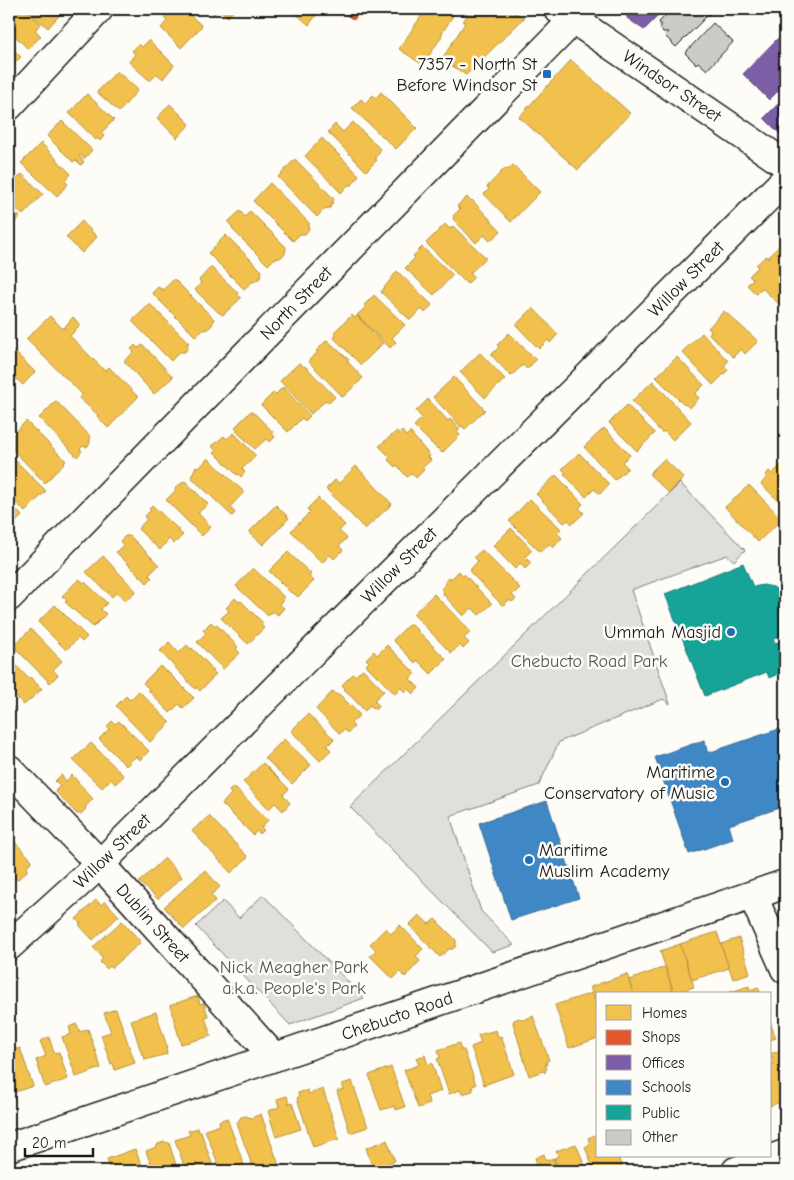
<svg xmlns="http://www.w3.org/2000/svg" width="794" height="1180" font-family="'Comic Neue',sans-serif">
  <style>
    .green { fill: #e0dfdb; stroke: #7e7e7c }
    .homes { fill: #f2c14e; stroke: #b2903f }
    .shops { fill: #e4572e; stroke: #a84529 }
    .offices { fill: #7b5ea7; stroke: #5e4a7d }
    .schools { fill: #3f88c5; stroke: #346892 }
    .public { fill: #17a398; stroke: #187a73 }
    .building { fill: #cccbc8; stroke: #1c1c1c }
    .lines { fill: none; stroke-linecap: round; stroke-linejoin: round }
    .minor-casing { stroke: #1c1c1c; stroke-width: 31 }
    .major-casing { stroke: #1c1c1c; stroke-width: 31 }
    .minor { stroke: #fdfcf7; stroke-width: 28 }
    .major { stroke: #fdfcf7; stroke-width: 28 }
    .poi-dot { fill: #1f6fb2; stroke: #fdfcf7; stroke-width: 2 }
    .labels { text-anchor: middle; stroke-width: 5; stroke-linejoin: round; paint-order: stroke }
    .poi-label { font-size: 18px; fill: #1c1c1c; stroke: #fdfcf7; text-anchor: end }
    .street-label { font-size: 18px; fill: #1c1c1c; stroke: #fdfcf7 }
    .park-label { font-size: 18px; fill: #575655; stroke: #fdfcf7 }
  </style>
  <rect width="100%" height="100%" fill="#fdfcf7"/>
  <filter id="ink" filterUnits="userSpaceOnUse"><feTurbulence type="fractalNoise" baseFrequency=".02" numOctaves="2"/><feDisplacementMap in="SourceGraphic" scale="10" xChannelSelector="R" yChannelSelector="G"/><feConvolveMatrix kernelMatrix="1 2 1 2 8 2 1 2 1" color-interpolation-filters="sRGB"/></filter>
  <g filter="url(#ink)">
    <g class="green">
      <polygon points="680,483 745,550 734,561 727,555 631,590 670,704 663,699 559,742 539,785 450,816 481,911 514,945 492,952 350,807"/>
      <polygon points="263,895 364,998 290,1025 196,926 223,901 239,918"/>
    </g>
    <g class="homes">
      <polygon points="9,9 25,9 41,24 35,30 41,36 28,49 9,30"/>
      <polygon points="26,9 63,9 64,10 48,28"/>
      <polygon points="172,9 175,13 179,9 184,9 202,26 181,48 161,28 167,21 164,18"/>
      <polygon points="209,9 235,9 228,17 219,9 214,14"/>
      <polygon points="298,9 321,9 309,25 295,13"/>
      <polygon points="426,9 445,9 454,14 441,35 442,36 423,65 399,49"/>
      <polygon points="471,9 510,9 524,18 466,75 442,59 465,23 463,22"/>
      <polygon points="149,40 174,65 163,79 157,74 150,81 129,62 135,54 132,51 139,44 142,47"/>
      <polygon points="9,45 21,57 14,64 10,59 9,60"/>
      <polygon points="571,60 630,113 578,170 519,117"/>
      <polygon points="117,71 138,90 119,112 97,92"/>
      <polygon points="381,92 417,128 396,149 352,108 361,99 365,103 373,95 376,98"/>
      <polygon points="87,94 114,120 101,133 104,136 100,141 97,138 96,140 69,113"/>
      <polygon points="170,104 190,124 177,138 157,118"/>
      <polygon points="62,121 92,150 84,159 81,155 79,156 84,162 81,165 76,160 73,162 47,136"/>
      <polygon points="353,122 380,149 379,153 375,158 377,160 366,171 328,132 335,124 343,132"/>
      <polygon points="322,138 359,175 352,185 348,185 341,193 305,156"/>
      <polygon points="41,143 71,174 65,181 68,184 57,196 21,163"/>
      <polygon points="295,159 334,199 330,208 324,209 317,217 278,177"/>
      <polygon points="513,165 540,192 511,222 484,194 489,189 487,187 505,168 507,170"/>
      <polygon points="22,174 43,194 23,215 9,202 9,182 13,178 15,181"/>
      <polygon points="270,183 310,224 308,225 309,229 305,234 300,234 293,241 253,201"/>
      <polygon points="467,197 471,201 472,200 501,231 490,241 484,235 476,243 453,219 454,218 453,216 460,209 457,206"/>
      <polygon points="9,207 20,217 9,229"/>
      <polygon points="240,211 245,217 250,211 286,247 285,254 280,258 274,259 268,265 232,229 233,228 228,222"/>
      <polygon points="82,221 97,237 82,253 66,237"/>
      <polygon points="445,224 450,229 453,226 486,258 470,273 474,277 467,284 426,243"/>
      <polygon points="226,235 262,271 260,278 256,281 252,282 244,289 208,253"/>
      <polygon points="783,245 785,248 785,304 782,307 762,288 756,294 747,285 753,279 749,276 758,267 756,265 766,256 768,258 779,246 780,247"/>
      <polygon points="422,247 453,275 434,295 405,268 415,258 413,256"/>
      <polygon points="211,267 238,293 237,294 241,298 223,315 218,312 195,290 201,283 199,280"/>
      <polygon points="397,271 432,305 425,313 422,309 410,320 381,292"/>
      <polygon points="174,279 214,319 212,325 208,329 203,330 196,337 152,293 158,287 163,290"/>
      <polygon points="374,295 405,325 392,338 396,342 390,348 357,315 366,307 364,305"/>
      <polygon points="150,304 189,343 187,344 188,348 185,352 179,352 171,361 132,321"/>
      <polygon points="533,308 558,334 550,343 548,340 539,349 516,325"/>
      <polygon points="724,311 758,341 745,354 741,349 733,357 709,334 711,331 708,328"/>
      <polygon points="352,315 355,318 357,316 383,343 361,365 334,338 336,335 334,332"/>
      <polygon points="50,316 63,329 73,317 80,325 70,336 105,371 109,367 138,397 108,428 97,416 98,415 79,398 82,394 26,339"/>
      <polygon points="509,333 536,360 527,369 523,365 511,376 491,355 499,347 497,345"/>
      <polygon points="702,333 728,361 724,366 728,370 713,385 682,352"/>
      <polygon points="327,340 349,360 347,361 363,378 343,397 308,361 318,352 316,351"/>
      <polygon points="135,345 138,348 143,345 173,377 154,394 124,361 134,352 131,349"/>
      <polygon points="14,351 35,372 23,385 9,372 9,357"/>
      <polygon points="480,353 505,379 485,398 460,372"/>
      <polygon points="677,357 704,385 695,394 699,398 690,408 685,404 684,405 656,377"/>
      <polygon points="299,363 304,367 305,366 335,397 329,403 326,400 311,414 280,381"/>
      <polygon points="454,377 485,410 465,429 462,426 461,427 433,397"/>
      <polygon points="653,381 691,422 673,440 664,431 662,433 632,401"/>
      <polygon points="283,387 310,416 305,421 302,418 288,432 261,405 273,393 275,395"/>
      <polygon points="428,399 448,421 450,419 460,429 457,432 460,435 442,453 438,448 437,449 414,426 422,418 416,411"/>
      <polygon points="56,401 91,437 90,439 90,443 87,447 83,446 80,449 82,451 77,457 39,418"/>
      <polygon points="627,405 655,433 637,451 609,423"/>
      <polygon points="251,411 253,414 254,413 273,432 272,433 275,437 270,442 266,439 255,449 236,431 238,430 235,427"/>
      <polygon points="26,421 66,461 45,483 9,446 9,439"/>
      <polygon points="604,428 630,455 622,462 628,468 615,480 584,447"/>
      <polygon points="397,431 399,434 402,431 406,436 410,432 430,456 428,457 431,460 422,468 424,470 416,478 412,473 407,477 397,465 395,467 388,460 390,457 379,446"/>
      <polygon points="234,433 256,456 242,469 245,472 241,477 238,474 237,475 214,452 216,451 212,446 224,436 227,439"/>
      <polygon points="579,453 609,484 600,494 594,489 586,497 564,474 566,473 562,469"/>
      <polygon points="9,454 46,491 25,512 9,495"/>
      <polygon points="208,458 244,492 230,507 235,513 232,516 191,477 196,466 200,467"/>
      <polygon points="664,459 684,478 669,493 649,474"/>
      <polygon points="781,465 785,468 785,507 761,484 767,477 765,476 769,471 772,474"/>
      <polygon points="356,466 392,504 365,529 326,489 335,480 339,483"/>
      <polygon points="556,475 583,504 579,508 584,513 572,524 568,520 564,523 536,494"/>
      <polygon points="185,481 208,504 198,513 211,527 202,536 166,500 175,491 176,487"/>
      <polygon points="749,485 782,519 758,542 725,507"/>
      <polygon points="318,498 345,525 339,531 347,538 339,546 343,550 334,559 330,555 322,563 291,531 310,512 307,509"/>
      <polygon points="530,499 561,529 557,533 562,538 553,548 549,544 540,552 509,521"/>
      <polygon points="9,502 22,516 9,529"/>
      <polygon points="152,505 179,530 178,531 183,535 174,544 169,539 160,550 138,529 147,519 144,517 151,510 149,509"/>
      <polygon points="276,505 289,518 263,545 249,532"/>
      <polygon points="511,528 532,550 525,557 531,563 525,569 520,563 515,569 493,546"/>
      <polygon points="125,536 130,536 159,565 149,575 152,578 147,583 116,552 123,545 120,541"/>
      <polygon points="482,550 520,588 512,595 516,599 512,602 509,600 503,606 469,571 478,561 474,557"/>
      <polygon points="288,552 311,574 309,576 314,581 298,597 292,592 291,593 269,571"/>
      <polygon points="103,556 136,591 125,601 117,592 112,597 86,572"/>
      <polygon points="253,568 285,598 279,604 284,608 278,615 273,611 268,616 236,586"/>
      <polygon points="459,571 463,576 464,574 492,604 479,615 472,608 463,616 443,594 444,592 441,589 446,583 445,581 450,577 451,579"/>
      <polygon points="79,579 84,583 85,582 107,603 101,609 106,614 93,627 65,602 67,600 62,596"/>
      <polygon points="434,594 471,632 464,638 469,643 463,649 460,645 451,653 413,614"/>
      <polygon points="235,598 239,602 241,601 263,623 261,625 264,628 248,644 221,618 229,611 226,608"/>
      <polygon points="55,605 87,637 82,642 78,638 66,650 38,622"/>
      <polygon points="211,622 215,626 216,624 238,647 236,649 240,653 223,669 197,642 206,633 203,630"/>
      <polygon points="410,623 446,659 431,674 417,660 415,663 393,640"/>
      <polygon points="31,629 62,661 53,670 58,675 50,683 13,646"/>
      <polygon points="169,642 179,653 187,645 191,649 192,648 214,670 212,671 216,674 200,691 196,687 195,689 160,651"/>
      <polygon points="387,645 415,673 410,679 419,688 413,694 408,689 405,692 401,688 395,694 366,665 369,662 366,659 374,651 377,655"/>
      <polygon points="9,658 29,679 30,677 42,689 24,705 9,689"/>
      <polygon points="160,666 166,672 167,671 194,698 183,708 179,704 170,713 148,690 149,689 143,683"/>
      <polygon points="363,669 384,691 374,700 379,706 375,710 370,705 365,711 344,689 345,688 342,685 353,674 355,676"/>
      <polygon points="139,691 170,723 150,742 116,706 126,696 130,700"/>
      <polygon points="333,691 337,695 339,694 360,715 351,723 354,727 348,733 344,729 340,734 316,709"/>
      <polygon points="9,703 14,709 10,713 9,711"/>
      <polygon points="308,714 334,739 327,746 331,750 320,761 291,731"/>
      <polygon points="112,721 115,724 119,721 149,751 140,760 136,756 126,766 99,739 109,729 107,726"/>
      <polygon points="284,739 311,765 292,784 265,758"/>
      <polygon points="91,743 124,776 115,784 111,779 102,788 73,760"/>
      <polygon points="263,763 289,789 283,795 290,803 283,811 275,803 269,809 243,782"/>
      <polygon points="61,775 66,781 72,775 93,799 86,806 85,810 81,814 77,814 55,791 60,786 55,781"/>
      <polygon points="234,787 268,820 261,828 264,830 260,834 257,831 253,835 222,804 231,794 229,791"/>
      <polygon points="209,816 248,857 231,873 192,831"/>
      <polygon points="9,836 32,860 27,867 27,871 17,880 9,872"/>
      <polygon points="165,858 182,877 158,899 139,882"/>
      <polygon points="205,870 220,887 211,895 216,900 184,929 164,907"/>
      <polygon points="96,900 101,905 105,901 119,916 93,940 79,925 81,924 76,919"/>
      <polygon points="419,915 429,924 435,919 456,940 456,946 453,949 449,949 440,957 409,925"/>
      <polygon points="122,921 141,942 112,968 110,966 107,969 100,962 103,958 93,947"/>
      <polygon points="400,925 423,949 416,956 420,961 405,977 400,972 393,979 370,956 376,950 370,944 386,928 391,934"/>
      <polygon points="717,932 729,968 692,980 680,944"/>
      <polygon points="739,938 750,973 733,979 721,944"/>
      <polygon points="680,944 694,987 674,993 660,951"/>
      <polygon points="665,967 674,994 633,994 629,980"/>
      <polygon points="627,974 633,994 598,994 598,1011 590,987"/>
      <polygon points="749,986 750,990 758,987 761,994 725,994"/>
      <polygon points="592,993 598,1011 598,1038 569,1048 555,1005"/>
      <polygon points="198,996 200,1004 204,1003 208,1016 205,1017 211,1036 181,1044 170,1005"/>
      <polygon points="116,1009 135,1063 115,1070 113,1063 111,1064 101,1035 111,1032 104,1013"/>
      <polygon points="156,1012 167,1047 166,1047 167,1054 145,1060 144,1055 142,1055 131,1020"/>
      <polygon points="533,1016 549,1060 546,1062 547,1065 545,1065 547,1069 545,1070 545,1073 543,1071 529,1076 513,1023 514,1020 519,1018 523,1020"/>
      <polygon points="770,1022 776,1038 770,1040"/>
      <polygon points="77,1024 80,1032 88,1029 101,1068 76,1077 62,1037 71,1034 69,1027"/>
      <polygon points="496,1030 498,1037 501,1036 514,1074 484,1085 471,1047 481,1043 478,1035"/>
      <polygon points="49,1037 54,1053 59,1052 68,1079 45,1087 36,1060 46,1056 40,1041"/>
      <polygon points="459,1043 461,1050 464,1050 476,1085 472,1086 473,1091 462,1094 460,1090 449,1094 437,1059 440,1058 438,1050"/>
      <polygon points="20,1048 33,1086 9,1094 9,1049 9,1051"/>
      <polygon points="785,1049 785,1091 784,1091 785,1100 770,1106 770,1065 774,1064 770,1054"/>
      <polygon points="425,1055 428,1065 432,1063 441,1091 427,1096 430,1104 418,1108 404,1070 419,1065 416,1058"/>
      <polygon points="391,1067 405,1107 396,1110 395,1106 381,1110 369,1075"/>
      <polygon points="352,1081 368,1127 350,1133 337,1091 344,1089 342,1084"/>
      <polygon points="323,1089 339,1139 313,1147 297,1098 299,1097 298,1093 308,1090 309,1094"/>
      <polygon points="287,1096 289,1104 292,1103 301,1129 276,1137 268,1111 279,1107 277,1099"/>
      <polygon points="261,1114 276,1157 281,1171 254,1171 237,1123 241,1117 246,1116 251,1118"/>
      <polygon points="227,1118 244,1165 241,1165 242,1170 239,1171 236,1171 235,1168 221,1171 205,1130 220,1125 219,1121"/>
      <polygon points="198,1128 199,1132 201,1132 212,1164 198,1168 197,1164 185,1168 175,1140 190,1135 188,1131"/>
      <polygon points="598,1134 598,1156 618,1156 623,1171 594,1171 585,1147 590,1144 588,1138"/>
      <polygon points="387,1140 395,1161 373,1169 366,1148"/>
      <polygon points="164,1142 169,1143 178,1171 153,1171 146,1151 156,1147 158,1144"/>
      <polygon points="576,1144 587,1171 559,1171 554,1158 559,1156 556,1151"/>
      <polygon points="135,1149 144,1171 110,1171 107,1159"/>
      <polygon points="544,1154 546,1161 553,1158 558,1171 530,1171 529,1167 537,1164 535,1158"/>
    </g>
    <polygon class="shops" points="337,9 361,9 354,20"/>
    <g class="offices">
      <polygon points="626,9 665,9 644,30 627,18"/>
      <polygon points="778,38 785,45 785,84 769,100 743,74"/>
      <polygon points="785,90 785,135 783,137 764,118 783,99 780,95"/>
    </g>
    <g class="schools">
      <polygon points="785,727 785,806 729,825 733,839 689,854 655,757 704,740 708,753"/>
      <polygon points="547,801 579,898 511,920 479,823"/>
    </g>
    <polygon class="public" points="743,563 753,587 763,585 773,587 781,592 785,597 785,629 781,635 773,639 775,643 781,641 785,642 785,671 769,678 767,672 705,696 665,594"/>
    <g class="building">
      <polygon points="672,9 712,9 713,10 676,47 665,36 668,32 663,32 660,28 660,23 659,22"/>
      <polygon points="713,23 733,42 707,70 698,62 696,64 685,53"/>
    </g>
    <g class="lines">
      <defs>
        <g id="minor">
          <polyline points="558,9 785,164"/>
          <polyline points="9,106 99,9"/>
          <polyline points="9,769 100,864 274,1057"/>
          <polyline points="771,889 753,896 785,969"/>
          <polyline points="9,946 100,864 785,180"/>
          <polyline points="9,1147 785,884"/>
          <polyline points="736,1171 785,1154"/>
        </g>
        <polyline id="major" points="9,597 584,9"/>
      </defs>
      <use href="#minor" class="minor-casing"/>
      <use href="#major" class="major-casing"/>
      <use href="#minor" class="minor"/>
      <use href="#major" class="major"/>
    </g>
  </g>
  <g class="poi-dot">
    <rect x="542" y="69" width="10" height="10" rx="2.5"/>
    <circle cx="731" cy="632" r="5"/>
    <circle cx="725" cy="782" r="5"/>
    <circle cx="529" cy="860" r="5"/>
  </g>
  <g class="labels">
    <g class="poi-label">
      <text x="537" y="70">7357 - North St<tspan x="537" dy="21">Before Windsor St</tspan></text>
      <text x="721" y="638">Ummah Masjid</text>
      <text x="715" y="778">Maritime<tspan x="715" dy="21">Conservatory of Music</tspan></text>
      <text x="539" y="856" text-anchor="start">Maritime<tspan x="539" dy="21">Muslim Academy</tspan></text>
    </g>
    <g class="street-label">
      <text transform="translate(672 86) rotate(34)" y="6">Windsor Street</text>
      <text transform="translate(686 279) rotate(-45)" y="6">Willow Street</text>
      <text transform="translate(296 303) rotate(-46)" y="6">North Street</text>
      <text transform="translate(399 565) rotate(-45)" y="6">Willow Street</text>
      <text transform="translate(112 851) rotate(-44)" y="6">Willow Street</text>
      <text transform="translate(153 923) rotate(48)" y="6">Dublin Street</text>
      <text transform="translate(397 1016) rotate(-19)" y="6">Chebucto Road</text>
    </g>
    <g class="park-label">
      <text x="589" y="667">Chebucto Road Park</text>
      <text x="294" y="973">Nick Meagher Park<tspan x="294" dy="21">a.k.a. People's Park</tspan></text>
    </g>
  </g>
  <rect width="794" height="1180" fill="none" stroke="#fdfcf7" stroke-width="30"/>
  <rect x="15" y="15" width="764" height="1150" fill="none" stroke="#1c1c1c" stroke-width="2" filter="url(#ink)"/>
  <rect x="596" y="992" width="175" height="165" fill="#fdfcf7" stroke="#a3a29f"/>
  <rect x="606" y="1005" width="25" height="15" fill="#f2c14e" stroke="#a3a29f"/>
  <text x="642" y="1018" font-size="15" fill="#1c1c1c">Homes</text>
  <rect x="606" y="1030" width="25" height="15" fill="#e4572e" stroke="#a3a29f"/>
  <text x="642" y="1042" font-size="15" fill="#1c1c1c">Shops</text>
  <rect x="606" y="1055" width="25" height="15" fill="#7b5ea7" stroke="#a3a29f"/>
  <text x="642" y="1068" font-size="15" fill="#1c1c1c">Offices</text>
  <rect x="606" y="1080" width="25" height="15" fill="#3f88c5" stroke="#a3a29f"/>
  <text x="642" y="1092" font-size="15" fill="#1c1c1c">Schools</text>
  <rect x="606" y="1105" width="25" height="15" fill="#17a398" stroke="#a3a29f"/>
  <text x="642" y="1118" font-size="15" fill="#1c1c1c">Public</text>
  <rect x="606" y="1130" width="25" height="15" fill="#cccbc8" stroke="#a3a29f"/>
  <text x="642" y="1142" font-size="15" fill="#1c1c1c">Other</text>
  <path d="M25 1148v8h68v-8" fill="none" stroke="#1c1c1c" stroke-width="2.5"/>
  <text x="32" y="1148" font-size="15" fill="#1c1c1c" stroke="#fdfcf7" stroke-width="4" paint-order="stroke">20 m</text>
</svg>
